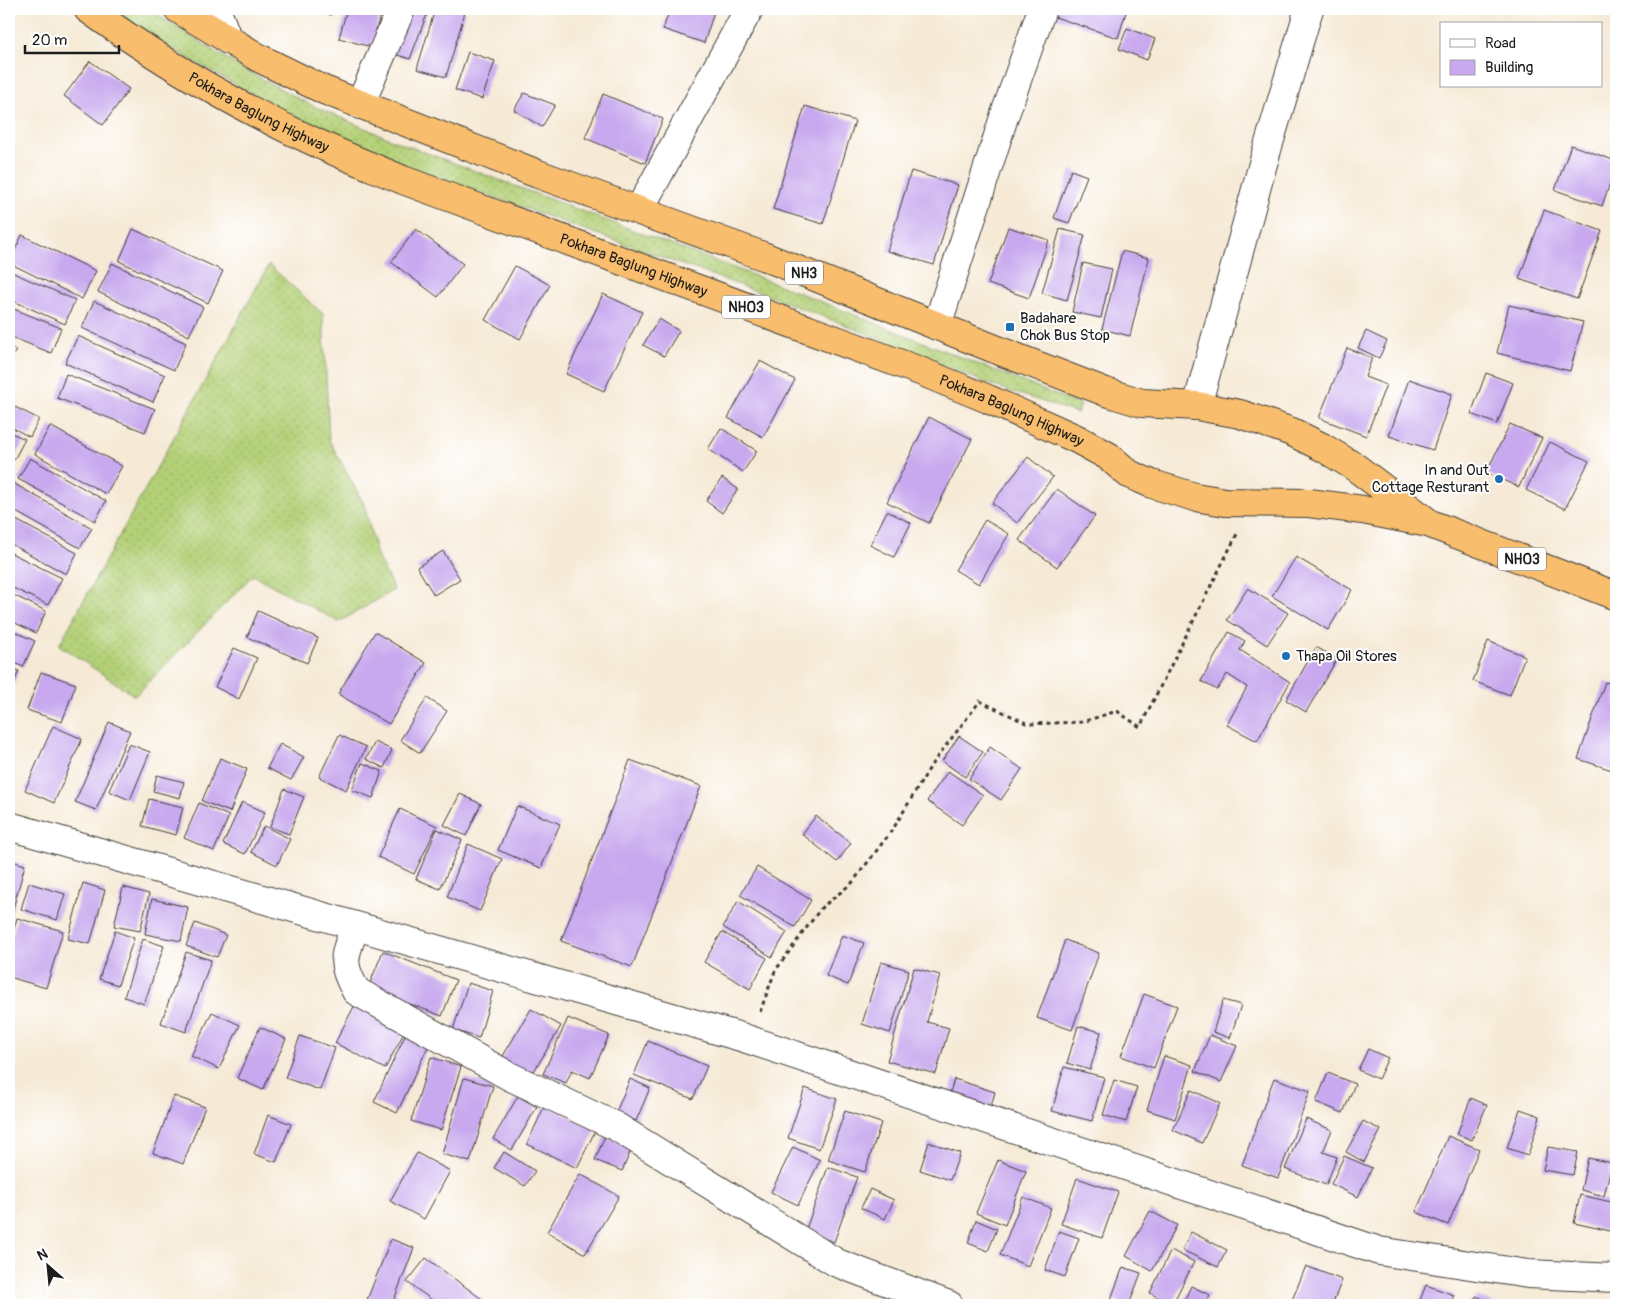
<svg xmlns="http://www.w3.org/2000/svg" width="1625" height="1314" font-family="Pangolin,sans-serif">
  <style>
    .grass { fill: url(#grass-dots); stroke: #68764a }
    .building { fill: #c8a8ee }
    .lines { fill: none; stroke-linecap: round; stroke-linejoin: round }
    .street-casing { stroke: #3d3b38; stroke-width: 30 }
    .highway-casing { stroke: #3d3b38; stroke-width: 30 }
    .path { stroke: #3d3b38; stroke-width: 3; stroke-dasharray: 4 4; stroke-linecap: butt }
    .street { stroke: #fff; stroke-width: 28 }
    .highway { stroke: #f9be6d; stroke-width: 28 }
    .poi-dot { fill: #1f6fb2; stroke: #fff; stroke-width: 2 }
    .labels { text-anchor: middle; stroke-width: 4; stroke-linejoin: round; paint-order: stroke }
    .shield { fill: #fff; stroke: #606060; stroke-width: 1 }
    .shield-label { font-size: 14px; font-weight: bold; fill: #1c1c1c }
    .street-label { font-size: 15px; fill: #1c1c1c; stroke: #fff }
    .poi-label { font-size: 15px; fill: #1c1c1c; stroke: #fff; text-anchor: start }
  </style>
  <defs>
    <pattern id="grass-dots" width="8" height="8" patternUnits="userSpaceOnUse" patternTransform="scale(1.25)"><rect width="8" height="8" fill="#b3d077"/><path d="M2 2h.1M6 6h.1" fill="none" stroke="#99b266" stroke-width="1.8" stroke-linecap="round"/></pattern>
  </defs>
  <rect width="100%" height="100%" fill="#fff"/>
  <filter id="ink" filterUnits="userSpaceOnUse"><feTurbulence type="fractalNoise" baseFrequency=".02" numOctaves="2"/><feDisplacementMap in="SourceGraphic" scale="10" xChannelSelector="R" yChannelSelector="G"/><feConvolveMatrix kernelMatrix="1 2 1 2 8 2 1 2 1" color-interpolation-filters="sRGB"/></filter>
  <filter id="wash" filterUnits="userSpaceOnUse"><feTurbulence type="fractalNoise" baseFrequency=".0096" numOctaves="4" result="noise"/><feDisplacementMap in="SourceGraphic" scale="20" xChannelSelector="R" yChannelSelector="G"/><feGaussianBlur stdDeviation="1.12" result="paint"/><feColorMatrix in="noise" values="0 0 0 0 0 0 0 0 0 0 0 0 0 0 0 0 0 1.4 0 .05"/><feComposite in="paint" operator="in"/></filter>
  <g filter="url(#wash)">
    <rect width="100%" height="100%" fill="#f6ead6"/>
    <g class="grass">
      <path d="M112,9H149L170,23L245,70L311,105L395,141L787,288L1081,405L1077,413L991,385L848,326L756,291L381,157C331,136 284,111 236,85C194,62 151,38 112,9Z"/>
      <polygon points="269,265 323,314 329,440 364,504 377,556 394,590 339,622 253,575 135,696 59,645"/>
    </g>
    <g id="blocks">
      <g class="building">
        <polygon points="315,9 334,9 331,15"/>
        <polygon points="347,9 382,9 371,47 339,38"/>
        <polygon points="413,9 427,14 410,59 391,53"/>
        <polygon points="435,9 454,9 465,12 446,77 417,69"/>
        <polygon points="670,9 715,9 704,43 663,29"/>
        <polygon points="1052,9 1127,9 1118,38 1049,15"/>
        <polygon points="1127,28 1155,39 1147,60 1119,49"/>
        <polygon points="468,52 495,61 482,99 455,90"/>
        <polygon points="90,61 129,89 103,125 64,96"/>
        <polygon points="524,93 555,105 542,127 514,110"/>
        <polygon points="603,94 663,119 645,163 585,138"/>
        <polygon points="805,106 855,121 823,224 773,209"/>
        <polygon points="1571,145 1616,161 1616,166 1602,206 1555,190"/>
        <polygon points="1071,170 1087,176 1069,223 1054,218"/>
        <polygon points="911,171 958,185 934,265 887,251"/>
        <polygon points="1544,210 1602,231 1577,299 1519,279"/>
        <polygon points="1008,227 1049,240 1029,298 988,284"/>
        <polygon points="133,229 223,271 208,303 119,261"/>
        <polygon points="416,229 463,264 438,297 391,262"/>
        <polygon points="1060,229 1085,235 1067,300 1042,293"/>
        <polygon points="22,235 96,271 82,299 9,263"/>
        <polygon points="1122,251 1149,258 1130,336 1102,329"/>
        <polygon points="112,263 203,307 189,336 98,292"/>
        <polygon points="1083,263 1112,269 1101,318 1072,312"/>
        <polygon points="515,266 550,285 520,339 485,320"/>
        <polygon points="9,271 75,300 65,324 9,299"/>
        <polygon points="603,294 642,312 604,391 566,374"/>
        <polygon points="94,301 186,343 174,370 82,328"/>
        <polygon points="1509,305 1583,322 1570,371 1497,353"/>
        <polygon points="9,307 61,328 51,353 9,336"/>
        <polygon points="659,319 679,331 664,356 643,345"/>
        <polygon points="1366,331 1387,341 1379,358 1358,348"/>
        <polygon points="78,336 165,375 153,402 65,363"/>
        <polygon points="9,347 16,350 9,364"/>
        <polygon points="1347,348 1372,358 1365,377 1386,385 1366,436 1319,418"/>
        <polygon points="760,361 795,380 763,437 728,418"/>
        <polygon points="1486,373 1513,383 1497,424 1471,414"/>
        <polygon points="66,374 155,409 145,432 57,398"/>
        <polygon points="1409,379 1452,394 1433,450 1389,436"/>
        <polygon points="9,404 39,419 30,437 9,426"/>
        <polygon points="929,417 972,439 929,523 887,502"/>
        <polygon points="1510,424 1542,438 1519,487 1486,473"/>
        <polygon points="50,426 122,466 106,494 35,454"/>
        <polygon points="721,428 757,451 743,472 708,449"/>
        <polygon points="9,432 25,439 14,460 9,458"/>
        <polygon points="1550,442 1589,461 1565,509 1526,490"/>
        <polygon points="1028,457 1053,477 1017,523 992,503"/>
        <polygon points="30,458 106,501 95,521 18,479"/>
        <polygon points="722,478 738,489 722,513 706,501"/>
        <polygon points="13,483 92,528 80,548 9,508 9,491"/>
        <polygon points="1057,489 1095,516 1057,567 1019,540"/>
        <polygon points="887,511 911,523 894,557 870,545"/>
        <polygon points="9,516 77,553 66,574 9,543"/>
        <polygon points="985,520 1009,534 979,584 955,570"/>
        <polygon points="443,551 460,579 434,595 417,567"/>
        <polygon points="9,552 62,578 48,605 9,586"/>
        <polygon points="1296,557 1352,590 1328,630 1272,596"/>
        <polygon points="1248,588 1288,613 1267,645 1227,620"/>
        <polygon points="9,593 46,611 36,633 9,620"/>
        <polygon points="258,611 318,638 307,663 247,637"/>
        <polygon points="9,629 35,641 23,667 9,660"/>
        <polygon points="375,632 426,663 389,724 338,694"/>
        <polygon points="1229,632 1245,641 1240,650 1290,682 1257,741 1227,725 1247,687 1227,674 1217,690 1201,681"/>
        <polygon points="1488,641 1525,656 1510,695 1473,681"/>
        <polygon points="1316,647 1337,659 1306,712 1286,700"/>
        <polygon points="234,648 257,658 239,699 215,687"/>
        <polygon points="9,667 19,671 9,694"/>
        <polygon points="41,672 76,684 62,722 27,710"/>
        <polygon points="1605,682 1616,685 1616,767 1615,771 1578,759"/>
        <polygon points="427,698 447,711 420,753 400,740"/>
        <polygon points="109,722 130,731 96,810 75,802"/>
        <polygon points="53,726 82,739 54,803 25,790"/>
        <polygon points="339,735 366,747 346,790 319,777"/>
        <polygon points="959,736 983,752 965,777 942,761"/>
        <polygon points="375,742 392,750 384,768 366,759"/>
        <polygon points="129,744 150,752 130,800 109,791"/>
        <polygon points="280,744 304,757 291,780 267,768"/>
        <polygon points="990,747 1022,769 1001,800 969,779"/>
        <polygon points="220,758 247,769 230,812 202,801"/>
        <polygon points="630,760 701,786 632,967 561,941"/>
        <polygon points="362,763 382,771 373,798 352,790"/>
        <polygon points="948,771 983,795 962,825 927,801"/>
        <polygon points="157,775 184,782 180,798 153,791"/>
        <polygon points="284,789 304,797 289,834 270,827"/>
        <polygon points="460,794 481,804 466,836 444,825"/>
        <polygon points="149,799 183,807 176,835 142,826"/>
        <polygon points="242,802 265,812 245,854 223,844"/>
        <polygon points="199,803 229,816 214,851 184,838"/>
        <polygon points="517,806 560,824 541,868 498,850"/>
        <polygon points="400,809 437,826 414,874 378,857"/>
        <polygon points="816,816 851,843 837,862 802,834"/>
        <polygon points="264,826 290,839 277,865 251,852"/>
        <polygon points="437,829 462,840 440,889 416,879"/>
        <polygon points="468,844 502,859 480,911 447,897"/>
        <polygon points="9,860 25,865 9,923"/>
        <polygon points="757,867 811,900 795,927 740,895"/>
        <polygon points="29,883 65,894 57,920 21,909"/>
        <polygon points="83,883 105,890 90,944 68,939"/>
        <polygon points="123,887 149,894 140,931 114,926"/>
        <polygon points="152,899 188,907 181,941 145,934"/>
        <polygon points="738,901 787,932 772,957 723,927"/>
        <polygon points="17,918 63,931 46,988 9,977 9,948"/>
        <polygon points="195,923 226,935 217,957 186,946"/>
        <polygon points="115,931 134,938 118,985 99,979"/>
        <polygon points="722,932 767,958 750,989 704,962"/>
        <polygon points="842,935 864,943 848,985 826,976"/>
        <polygon points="143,939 164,946 144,1004 124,997"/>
        <polygon points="1065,940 1099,953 1072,1030 1037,1018"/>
        <polygon points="383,951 456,980 442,1016 368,988"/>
        <polygon points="186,952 211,960 186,1032 161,1023"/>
        <polygon points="881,962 909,970 890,1033 862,1024"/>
        <polygon points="914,968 940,975 927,1022 949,1028 936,1074 887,1061"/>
        <polygon points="468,983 493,991 479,1038 453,1030"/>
        <polygon points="1144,994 1177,1006 1154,1068 1121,1056"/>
        <polygon points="359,997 409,1023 385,1069 335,1043"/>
        <polygon points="1223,1000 1241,1005 1230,1038 1213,1032"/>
        <polygon points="531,1009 561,1026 530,1078 500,1061"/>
        <polygon points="212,1012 240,1025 219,1069 191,1056"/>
        <polygon points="568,1018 609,1035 590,1078 572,1070 566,1083 543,1074"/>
        <polygon points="1078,1026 1101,1032 1090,1070 1067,1063"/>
        <polygon points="260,1027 286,1039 263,1090 237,1078"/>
        <polygon points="409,1027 432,1038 397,1113 374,1102"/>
        <polygon points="1210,1035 1237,1046 1221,1082 1195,1071"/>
        <polygon points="300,1036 335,1048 320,1090 285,1078"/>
        <polygon points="648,1041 707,1066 693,1099 634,1075"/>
        <polygon points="1368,1049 1388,1058 1378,1079 1358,1070"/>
        <polygon points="1164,1056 1192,1065 1175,1119 1147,1110"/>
        <polygon points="431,1057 461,1067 441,1130 411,1121"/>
        <polygon points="1064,1067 1104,1077 1092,1121 1052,1111"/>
        <polygon points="1328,1073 1355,1084 1343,1113 1316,1102"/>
        <polygon points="464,1078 493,1086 470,1162 442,1154"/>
        <polygon points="1274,1078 1310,1091 1278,1178 1242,1165"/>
        <polygon points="630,1079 650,1088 636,1121 616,1112"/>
        <polygon points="954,1079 995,1092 990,1110 949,1096"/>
        <polygon points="1114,1080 1137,1087 1126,1122 1103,1115"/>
        <polygon points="805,1088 837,1099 819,1149 788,1138"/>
        <polygon points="1191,1090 1220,1103 1202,1143 1173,1130"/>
        <polygon points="174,1096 205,1107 183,1164 153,1153"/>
        <polygon points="518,1096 537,1107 512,1150 493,1139"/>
        <polygon points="1471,1098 1487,1105 1472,1140 1457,1134"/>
        <polygon points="545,1105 596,1129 577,1168 527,1144"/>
        <polygon points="1520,1109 1540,1116 1528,1155 1507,1148"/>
        <polygon points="845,1111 881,1123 865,1172 828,1160"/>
        <polygon points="268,1115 291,1124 276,1162 254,1154"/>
        <polygon points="1306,1119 1332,1130 1323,1152 1337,1157 1326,1185 1285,1169"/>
        <polygon points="1363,1121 1381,1130 1364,1162 1346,1152"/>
        <polygon points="605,1136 632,1148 622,1171 595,1160"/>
        <polygon points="1448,1136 1479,1149 1448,1225 1416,1212"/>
        <polygon points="929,1142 960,1153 950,1180 920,1170"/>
        <polygon points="793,1147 820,1160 798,1205 771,1192"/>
        <polygon points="1548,1147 1578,1152 1573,1175 1543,1170"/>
        <polygon points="504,1152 535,1171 525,1186 494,1168"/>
        <polygon points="417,1153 450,1171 424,1219 390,1201"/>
        <polygon points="1344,1156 1372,1168 1358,1197 1331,1184"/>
        <polygon points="1588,1158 1612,1163 1604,1196 1581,1190"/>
        <polygon points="998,1160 1026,1171 1005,1225 976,1213"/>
        <polygon points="828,1167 857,1177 834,1242 805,1232"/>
        <polygon points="580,1174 619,1196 585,1254 547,1232"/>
        <polygon points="1077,1178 1118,1192 1102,1238 1061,1224"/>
        <polygon points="870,1189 894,1200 885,1219 861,1208"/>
        <polygon points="1580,1195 1616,1203 1615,1232 1574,1223"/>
        <polygon points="1023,1197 1051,1208 1028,1266 1000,1255"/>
        <polygon points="1150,1211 1177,1225 1152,1271 1126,1256"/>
        <polygon points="976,1220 997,1229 988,1251 968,1243"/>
        <polygon points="1059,1231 1079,1238 1065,1277 1045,1270"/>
        <polygon points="1191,1232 1227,1250 1218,1267 1182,1250"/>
        <polygon points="391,1239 414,1248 392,1305 365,1305"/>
        <polygon points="1171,1250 1194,1262 1172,1305 1150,1293"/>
        <polygon points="426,1258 490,1305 439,1305 407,1282"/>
        <polygon points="1306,1266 1342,1280 1332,1305 1290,1305"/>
        <polygon points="1123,1267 1141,1273 1129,1305 1111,1299"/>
        <polygon points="1426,1285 1454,1295 1450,1305 1418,1305"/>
        <polygon points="1191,1286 1210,1295 1205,1305 1182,1305"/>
        <polygon points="1476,1296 1498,1305 1472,1305"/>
        <polygon points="1153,1299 1166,1305 1150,1305"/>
      </g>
    </g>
  </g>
  <g filter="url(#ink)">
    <use href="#blocks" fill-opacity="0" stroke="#3d3b38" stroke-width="1"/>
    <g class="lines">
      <defs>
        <g id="street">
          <polyline points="214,9 218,14 228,40"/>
          <polyline points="360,105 401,9"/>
          <polyline points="639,210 749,9"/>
          <polyline points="937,326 1005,114 1042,9"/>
          <polyline points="1197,406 1264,160 1309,9"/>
          <polyline points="9,826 741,1037 1379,1251 1528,1274 1616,1278"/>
          <path d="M355,926C345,956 339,961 356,991L509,1076L615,1126L837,1263L949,1305"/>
        </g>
        <g id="highway">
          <path id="s1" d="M88,9C160,61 238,107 319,144C346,157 375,168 403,180L920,371L988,399L1077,439L1108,456L1129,474L1152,484L1195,497L1225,502L1309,503L1363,510L1428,523L1616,596"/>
          <polyline points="178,9 259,58 324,90 538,174 763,256 1005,353 1106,392 1142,403 1197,406 1240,414 1292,432 1322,447 1355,467 1425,520"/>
        </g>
      </defs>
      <use href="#street" class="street-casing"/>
      <use href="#highway" class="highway-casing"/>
      <polyline class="path" points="760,1012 775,971 821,908 852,883 893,829 932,764 980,701 1028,724 1082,722 1117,711 1140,727 1238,532"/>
      <use href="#street" class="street"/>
      <use href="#highway" class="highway"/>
    </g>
  </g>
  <g class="poi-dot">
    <rect x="1005" y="322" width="10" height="10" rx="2.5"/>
    <circle cx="1499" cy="479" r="5"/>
    <circle cx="1286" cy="656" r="5"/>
  </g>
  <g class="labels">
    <g class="shield">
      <rect x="785" y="261.5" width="38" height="23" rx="4"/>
      <rect x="722" y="295.5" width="48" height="23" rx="4"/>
      <rect x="1498" y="547.5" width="48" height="23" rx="4"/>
    </g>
    <g class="shield-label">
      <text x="804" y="278">NH3</text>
      <text x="746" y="312">NH03</text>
      <text x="1522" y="564">NH03</text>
    </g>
    <g class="street-label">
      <text dy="5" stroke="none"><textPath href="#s1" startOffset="200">Pokhara Baglung Highway</textPath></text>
      <text dy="5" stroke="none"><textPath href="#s1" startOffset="605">Pokhara Baglung Highway</textPath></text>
      <text dy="5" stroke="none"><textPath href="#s1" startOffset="1010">Pokhara Baglung Highway</textPath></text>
    </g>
    <g class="poi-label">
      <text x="1020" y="323">Badahare<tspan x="1020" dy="17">Chok Bus Stop</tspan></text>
      <text x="1489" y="475" text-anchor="end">In and Out<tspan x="1489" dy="17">Cottage Resturant</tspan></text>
      <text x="1296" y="661">Thapa Oil Stores</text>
    </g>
  </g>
  <rect width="1625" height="1314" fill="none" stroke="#fff" stroke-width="30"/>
  <rect x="1440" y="22" width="162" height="65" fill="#ffffff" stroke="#a4a4a4"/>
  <rect x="1450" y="39" width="25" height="8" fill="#ffffff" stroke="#a4a4a4"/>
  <text x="1485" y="48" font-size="15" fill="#1c1c1c">Road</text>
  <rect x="1450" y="60" width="25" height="15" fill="#c8a8ee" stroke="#a4a4a4"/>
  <text x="1485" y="72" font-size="15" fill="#1c1c1c">Building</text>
  <g transform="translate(48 1266) rotate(333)" stroke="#ffffff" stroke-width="4" paint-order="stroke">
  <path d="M0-4L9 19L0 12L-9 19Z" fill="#1c1c1c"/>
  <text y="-8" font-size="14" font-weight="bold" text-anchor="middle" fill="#1c1c1c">N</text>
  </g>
  <path d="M25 45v8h94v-8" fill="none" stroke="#1c1c1c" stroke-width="2.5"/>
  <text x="32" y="45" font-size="15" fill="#1c1c1c" stroke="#ffffff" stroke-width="4" paint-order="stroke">20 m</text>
</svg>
